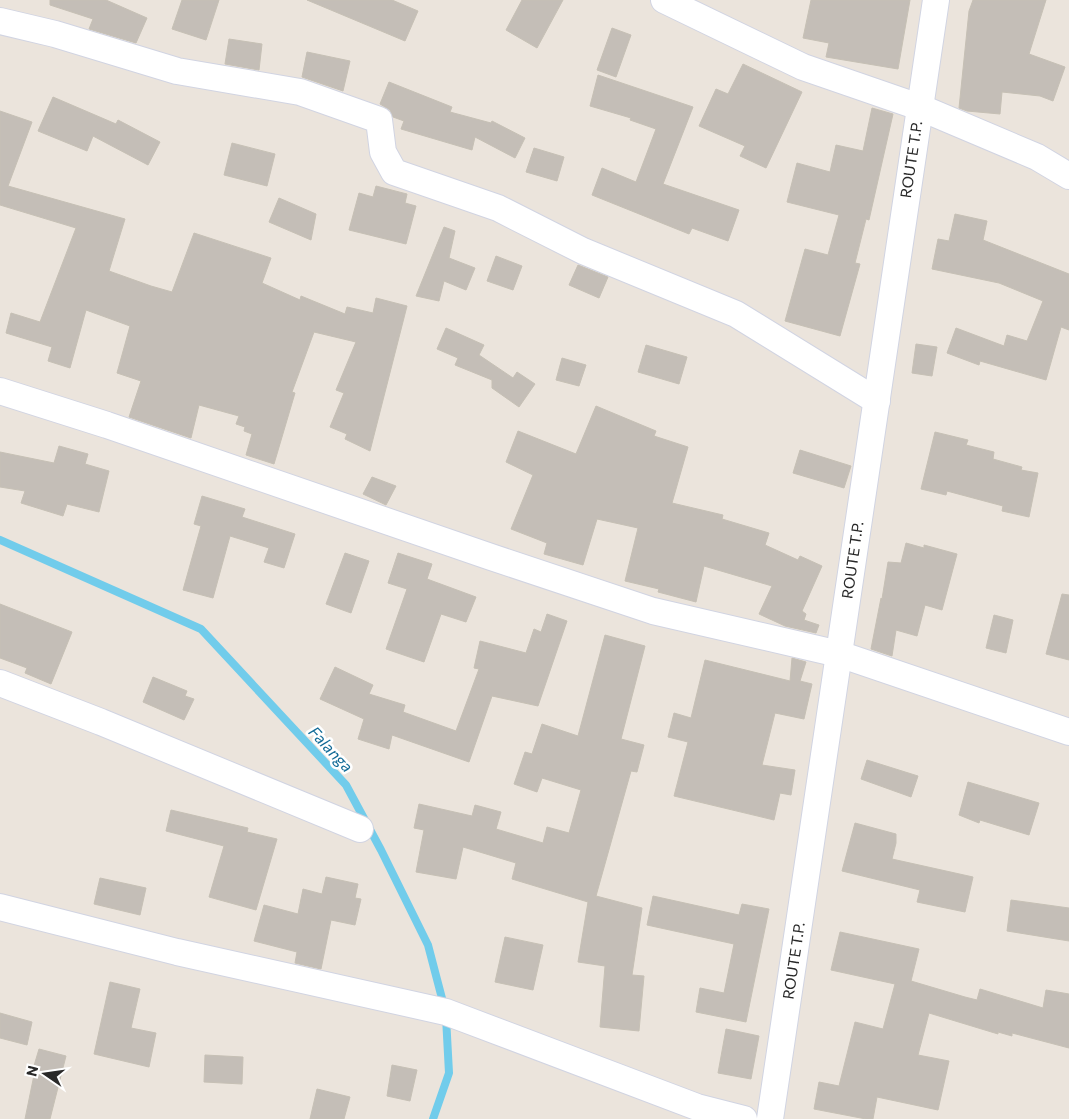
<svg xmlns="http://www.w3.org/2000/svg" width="1069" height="1119" font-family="Commissioner,sans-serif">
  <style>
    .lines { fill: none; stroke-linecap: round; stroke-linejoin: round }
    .stream { stroke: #71cceb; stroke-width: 8 }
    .building { fill: #c4beb7; stroke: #c6c0b5 }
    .minor-casing { stroke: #d1d4e2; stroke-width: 28 }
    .minor { stroke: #fff; stroke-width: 26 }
    .labels { text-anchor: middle; stroke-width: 5; stroke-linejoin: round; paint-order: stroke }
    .street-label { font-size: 15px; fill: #292929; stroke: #fff }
    .water-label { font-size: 16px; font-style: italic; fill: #116a96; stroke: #fff }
  </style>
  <rect width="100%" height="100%" fill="#ebe4dc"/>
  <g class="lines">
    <g class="stream">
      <polyline points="0,540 201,629 346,785 381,850 428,945 444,1006"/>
      <polyline points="433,1119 449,1073 446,1017"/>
    </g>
  </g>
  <g class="building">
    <polygon points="50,0 106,0 147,18 136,43 89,29 93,19 50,5"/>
    <polygon points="182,0 219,0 206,40 172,29"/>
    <polygon points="307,0 392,0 418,11 405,41"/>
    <polygon points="522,0 563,0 537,48 506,30"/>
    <polygon points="811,0 910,0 898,69 826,57 829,43 803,38"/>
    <polygon points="973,0 1046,0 1029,54 1065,67 1053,101 1040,96 1002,92 1000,114 967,111 959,108 969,11"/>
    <polygon points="612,28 631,35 616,77 597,70"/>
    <polygon points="229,39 262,44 259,70 225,64"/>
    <polygon points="307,52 350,61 343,91 302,77"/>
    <polygon points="743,64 802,92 766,168 740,156 745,146 699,126 716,89 728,94"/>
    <polygon points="598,75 693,107 663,184 739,210 728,241 692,228 689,234 592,195 602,168 636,182 656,129 630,120 631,118 590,106"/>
    <polygon points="389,82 452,107 450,112 491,123 492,121 525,138 515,158 475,137 472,150 401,129 404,121 393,117 390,110 380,104"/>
    <polygon points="53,97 116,124 118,120 160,142 148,165 93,136 87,151 38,131"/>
    <polygon points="872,108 893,114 869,220 866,219 855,263 860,264 840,336 785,321 805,249 828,255 839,215 787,202 797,163 830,172 836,145 863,151"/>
    <polygon points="0,111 32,122 8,186 125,219 109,271 151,286 172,292 194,233 271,258 262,283 300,300 301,296 345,314 347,307 373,313 376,298 407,306 370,451 345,439 347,434 330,427 344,393 336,390 356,342 314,332 292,392 295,393 274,464 246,455 252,434 244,431 245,427 236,424 239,416 199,405 191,438 129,417 141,381 117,373 130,326 86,310 70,368 48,361 52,347 6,333 11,313 40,322 76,228 0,205"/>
    <polygon points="232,143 275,154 267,186 224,175"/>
    <polygon points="534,148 564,157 557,181 526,172"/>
    <polygon points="376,186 407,194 405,203 416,206 406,244 349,230 359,193 373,197"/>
    <polygon points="279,198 316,214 311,240 269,222"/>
    <polygon points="955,214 987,221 983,240 1069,274 1069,330 1061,327 1046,380 980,361 979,365 947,353 956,328 1004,346 1007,335 1027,341 1043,301 999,283 932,269 938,239 949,241"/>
    <polygon points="444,227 455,231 449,258 475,268 466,290 444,281 439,301 416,296"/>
    <polygon points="496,256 522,266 513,290 487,281"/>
    <polygon points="578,265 608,277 599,298 569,285"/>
    <polygon points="446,328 484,345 479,355 513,378 517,372 535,384 519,407 492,388 492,380 455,365 458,358 437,349"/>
    <polygon points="916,344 937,347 932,376 912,373"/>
    <polygon points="646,345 687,357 679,384 638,372"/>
    <polygon points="562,358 586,365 579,386 556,380"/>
    <polygon points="596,406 656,431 654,436 688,447 672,503 723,515 722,519 769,533 765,545 798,560 800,556 822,566 802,611 806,614 804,620 819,625 816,633 785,626 759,614 772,586 704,566 696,602 658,592 659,589 625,581 638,528 597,519 583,565 544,554 547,543 511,529 533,475 506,462 518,431 576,454"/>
    <polygon points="935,432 968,440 966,445 994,452 993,459 1022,467 1021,470 1038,473 1029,517 1002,511 1003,506 947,491 946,495 921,489"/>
    <polygon points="59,446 88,454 85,464 109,471 99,512 67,504 63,516 21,503 25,491 0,487 0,452 54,463"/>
    <polygon points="800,450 851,466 844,488 793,473"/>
    <polygon points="372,477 396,486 386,505 363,494"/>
    <polygon points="202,496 245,509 242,517 295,534 284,568 264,562 269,548 230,536 213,598 183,590 201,526 194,524"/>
    <polygon points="906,543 924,548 924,545 957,554 942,610 925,605 917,636 896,630 892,656 871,649 881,598 882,599 888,562 901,563"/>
    <polygon points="345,553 369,561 351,613 326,604"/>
    <polygon points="398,553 432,564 427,579 476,597 466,622 441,614 424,662 386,649 407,589 388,583"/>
    <polygon points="1062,594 1069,595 1069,660 1046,654"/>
    <polygon points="0,604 72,632 51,684 25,673 27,668 0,658"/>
    <polygon points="547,614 567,621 538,706 492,696 469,762 392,735 389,749 358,739 364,719 320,699 335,667 373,685 369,694 405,705 403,712 456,731 479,669 474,668 480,641 526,653 534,629 541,632"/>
    <polygon points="994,615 1013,620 1006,653 986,648"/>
    <polygon points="605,635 645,646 621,739 644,745 637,772 631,771 596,896 642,908 632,975 644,976 639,1031 600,1027 605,966 578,962 588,902 512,879 516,863 463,847 456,879 416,872 424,830 414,828 419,804 472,816 475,805 501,812 496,829 543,843 547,827 569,833 581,790 542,778 537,792 514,784 525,752 532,754 542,724 578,736"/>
    <polygon points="792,658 806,662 800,681 812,684 804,719 775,713 762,765 795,770 791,795 780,793 774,820 674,796 688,742 668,737 674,713 691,718 705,660 790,681"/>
    <polygon points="153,677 187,691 185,696 194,699 184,720 143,702"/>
    <polygon points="867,760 918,776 911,797 861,779"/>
    <polygon points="968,782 1039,803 1029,835 980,820 979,823 959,815"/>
    <polygon points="171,810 248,828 247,832 277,839 256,910 209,897 224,846 166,831"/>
    <polygon points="855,823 896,834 896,843 892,859 973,877 965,912 917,902 920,890 842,871"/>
    <polygon points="326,877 358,884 355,898 361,899 355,925 331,920 321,969 295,963 297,952 254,941 264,905 298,914 303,889 322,894"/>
    <polygon points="100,878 146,888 140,915 94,904"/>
    <polygon points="653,896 739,915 742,904 769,909 746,1022 696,1012 700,988 724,993 734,944 647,925"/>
    <polygon points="1011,900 1069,908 1069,941 1007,931"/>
    <polygon points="840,932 919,949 911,981 965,997 977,1000 980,989 1043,1008 1046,990 1069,994 1069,1048 1012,1033 1012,1036 998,1032 998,1034 929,1013 918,1055 949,1061 938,1110 877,1097 873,1119 866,1119 814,1109 819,1082 839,1086 855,1022 883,1029 895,984 831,970"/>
    <polygon points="505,937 543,945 533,990 495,982"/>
    <polygon points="110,982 140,989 131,1028 156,1033 149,1067 94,1054"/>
    <polygon points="0,1013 32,1022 27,1045 0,1038"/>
    <polygon points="726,1029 759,1036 751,1079 718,1073"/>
    <polygon points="39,1049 66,1056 50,1119 25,1119 35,1070 33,1069"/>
    <polygon points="205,1055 243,1057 242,1084 204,1082"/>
    <polygon points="392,1065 417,1070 410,1101 387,1096"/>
    <polygon points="317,1089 350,1097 344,1119 310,1119"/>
  </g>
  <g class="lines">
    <defs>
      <g id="minor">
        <polyline points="664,0 803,67 919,107 1037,157 1069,176"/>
        <polyline points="0,21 55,34 177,71 300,92 379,120 383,152 394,172 498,208 583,251 736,314 877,401"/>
        <polyline points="0,391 107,425 491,557 653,611 839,654 1069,732"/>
        <polyline points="0,683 101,722 360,829"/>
        <polyline points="0,907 177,952 446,1012 697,1107 744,1119"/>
        <path id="s1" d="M770,1119C828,746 878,373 936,0"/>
      </g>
    </defs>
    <use href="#minor" class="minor-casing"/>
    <use href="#minor" class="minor"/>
  </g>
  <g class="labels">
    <g class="street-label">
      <text dy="5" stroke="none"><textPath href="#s1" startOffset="970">ROUTE T.P.</textPath></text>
      <text dy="5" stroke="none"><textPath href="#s1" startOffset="565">ROUTE T.P.</textPath></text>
      <text dy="5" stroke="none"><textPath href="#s1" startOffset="160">ROUTE T.P.</textPath></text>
    </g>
    <g class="water-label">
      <text transform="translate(331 749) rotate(47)" y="6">Falanga</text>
    </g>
  </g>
  <g transform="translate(45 1074) rotate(283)" stroke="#ffffff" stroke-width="4" paint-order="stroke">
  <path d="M0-4L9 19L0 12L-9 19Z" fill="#292929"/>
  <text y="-8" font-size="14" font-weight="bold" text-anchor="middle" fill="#292929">N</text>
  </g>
</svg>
